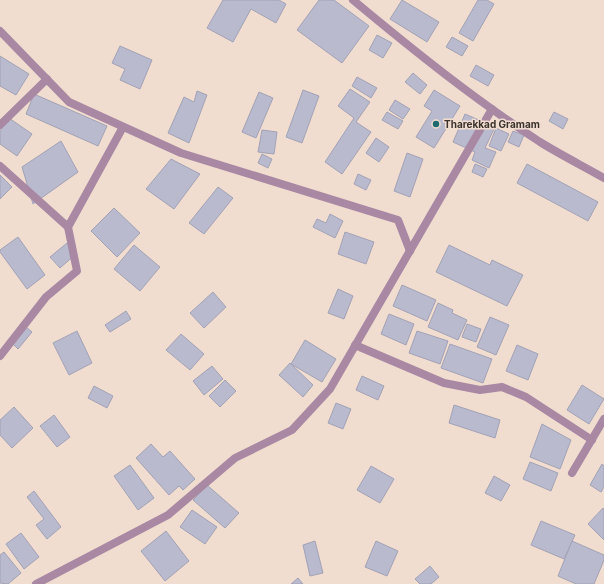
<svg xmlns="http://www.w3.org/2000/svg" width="604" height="584" font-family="Inter,sans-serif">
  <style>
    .building { fill: #babace; stroke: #a2a2b6 }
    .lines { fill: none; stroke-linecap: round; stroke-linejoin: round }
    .minor { stroke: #a988a4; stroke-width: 8 }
    .poi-dot { fill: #1c696f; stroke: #f1ddd0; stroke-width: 1.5 }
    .labels { text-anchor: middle; stroke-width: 3; stroke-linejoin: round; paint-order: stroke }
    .poi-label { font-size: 10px; font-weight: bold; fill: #3a322d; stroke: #f1ddd0; text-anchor: start }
  </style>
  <rect width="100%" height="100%" fill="#f1ddd0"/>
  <g class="building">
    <polygon points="223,0 279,0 286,4 276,23 251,9 233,42 207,28"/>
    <polygon points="319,0 334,0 369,26 342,63 297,30"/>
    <polygon points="402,0 439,22 427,42 390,19"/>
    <polygon points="478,0 487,0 494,4 473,41 459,33"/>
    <polygon points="377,35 392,43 383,58 369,50"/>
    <polygon points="452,37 468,46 462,56 446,47"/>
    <polygon points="120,46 152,60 140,89 120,80 125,69 112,63"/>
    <polygon points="0,56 29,74 16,95 0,86"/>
    <polygon points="476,65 494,75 488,86 470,76"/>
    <polygon points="413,73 427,85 420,94 405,82"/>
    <polygon points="357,77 377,88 371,98 352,86"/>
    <polygon points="350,89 370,102 356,122 371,132 342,174 325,162 354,118 338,106"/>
    <polygon points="303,90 319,96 302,143 286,137"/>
    <polygon points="434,90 460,106 434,148 416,137 432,111 424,106"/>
    <polygon points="197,91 207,95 189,143 168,133 184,97 194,102"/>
    <polygon points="259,92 273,98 256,138 242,132"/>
    <polygon points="34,94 107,126 98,146 26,114"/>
    <polygon points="395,100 410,109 403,119 389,110"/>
    <polygon points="387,112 403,121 398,129 382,120"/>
    <polygon points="554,112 568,119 563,129 549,121"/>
    <polygon points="465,114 495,127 485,148 496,152 489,168 472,160 475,152 453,142"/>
    <polygon points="9,118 32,134 17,156 0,144 0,131"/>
    <polygon points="496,128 509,134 501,151 489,146"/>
    <polygon points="262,130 277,132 274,154 258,152"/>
    <polygon points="513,131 524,135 519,147 508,142"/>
    <polygon points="376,138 389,147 379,162 366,153"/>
    <polygon points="61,141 78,172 33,204 22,167"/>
    <polygon points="407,153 423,159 410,197 394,191"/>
    <polygon points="262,154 272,159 268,168 258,163"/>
    <polygon points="171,159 200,174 174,209 146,189"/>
    <polygon points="475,164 487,169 483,177 472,172"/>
    <polygon points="527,164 598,202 588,221 517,183"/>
    <polygon points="358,174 371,180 366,190 354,184"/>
    <polygon points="0,175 12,187 0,199"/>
    <polygon points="218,187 233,198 204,234 189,223"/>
    <polygon points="114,208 140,233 117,257 91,231"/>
    <polygon points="330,214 343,221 335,238 313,227 317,219 326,223"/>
    <polygon points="345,232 374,242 366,264 338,254"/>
    <polygon points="18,237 45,275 27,289 0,252 0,250"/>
    <polygon points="67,243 76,254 60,268 50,257"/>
    <polygon points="134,245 160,267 140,291 114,269"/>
    <polygon points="449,245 490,265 492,260 523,275 507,306 436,272"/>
    <polygon points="402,285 436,300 427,321 393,306"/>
    <polygon points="338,289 353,296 344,319 328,313"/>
    <polygon points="213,292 226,307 204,328 190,313"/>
    <polygon points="438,303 453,310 452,313 467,320 458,340 428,327"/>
    <polygon points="126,311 131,319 110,332 105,325"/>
    <polygon points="389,314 414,324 406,345 381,334"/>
    <polygon points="490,317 509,325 496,355 477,347"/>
    <polygon points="467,324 481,329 476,342 462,337"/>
    <polygon points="25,326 32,332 18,349 11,342"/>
    <polygon points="77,331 92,363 69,375 53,343"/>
    <polygon points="417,331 448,341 440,364 409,353"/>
    <polygon points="181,334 204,354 190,370 166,350"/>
    <polygon points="305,340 336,359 322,382 291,364"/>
    <polygon points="450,344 492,359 483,383 441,368"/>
    <polygon points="517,345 538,354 528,380 506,371"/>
    <polygon points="290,363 313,385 303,397 279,375"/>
    <polygon points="212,366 223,379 204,395 193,381"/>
    <polygon points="362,376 384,386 378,400 356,390"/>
    <polygon points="225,380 236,391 220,407 209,396"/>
    <polygon points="582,385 604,399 589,424 567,410"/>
    <polygon points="94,386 113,396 107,408 88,398"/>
    <polygon points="336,403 351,409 343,429 328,423"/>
    <polygon points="454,405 500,420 495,438 449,423"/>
    <polygon points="14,407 33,428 12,448 0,435 0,420"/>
    <polygon points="54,415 70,437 57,447 40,426"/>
    <polygon points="542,424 571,440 560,469 530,457"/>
    <polygon points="151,444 163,457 170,451 195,479 183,490 179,486 169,495 136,458"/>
    <polygon points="530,462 558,473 551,491 523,479"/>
    <polygon points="602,464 604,466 604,487 601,492 590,485"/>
    <polygon points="130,465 154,498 138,510 114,476"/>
    <polygon points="371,466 394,479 380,503 357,490"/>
    <polygon points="494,476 510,485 501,501 485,493"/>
    <polygon points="207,485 239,513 225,528 193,500"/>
    <polygon points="34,491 61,527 47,539 36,525 44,519 27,497"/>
    <polygon points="603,508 604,510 604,540 588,524"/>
    <polygon points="192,510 217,527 205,544 180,527"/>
    <polygon points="541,521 575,535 564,559 531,545"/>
    <polygon points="166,531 189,561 165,581 141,551"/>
    <polygon points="21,533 39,557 24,569 6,544"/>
    <polygon points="315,541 323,573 310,576 303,545"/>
    <polygon points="376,541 398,551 387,576 365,567"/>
    <polygon points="572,541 604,555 604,560 594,584 576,584 558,576"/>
    <polygon points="4,552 21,573 8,584 0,583 0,555"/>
    <polygon points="430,566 439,577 431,584 420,584 415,579"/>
    <polygon points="298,578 303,584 291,584"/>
  </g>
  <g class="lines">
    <g class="minor">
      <path d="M353,0C413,50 474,99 540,142C561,155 583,166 604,178"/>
      <polyline points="0,31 69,102 181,153 398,220 410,251"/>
      <polyline points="0,125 47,79"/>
      <polyline points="0,166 68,227"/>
      <polyline points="355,345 444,383 480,390 502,387 526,397 592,440"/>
      <polyline points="0,356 46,297 77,271 68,227 123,127"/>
      <polyline points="572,473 604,419"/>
      <polyline points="36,584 168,515 235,458 292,430 330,389 492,109"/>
    </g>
  </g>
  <circle class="poi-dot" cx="436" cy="124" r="4"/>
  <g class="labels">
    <g class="poi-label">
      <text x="444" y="128">Tharekkad Gramam</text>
    </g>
  </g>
</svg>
